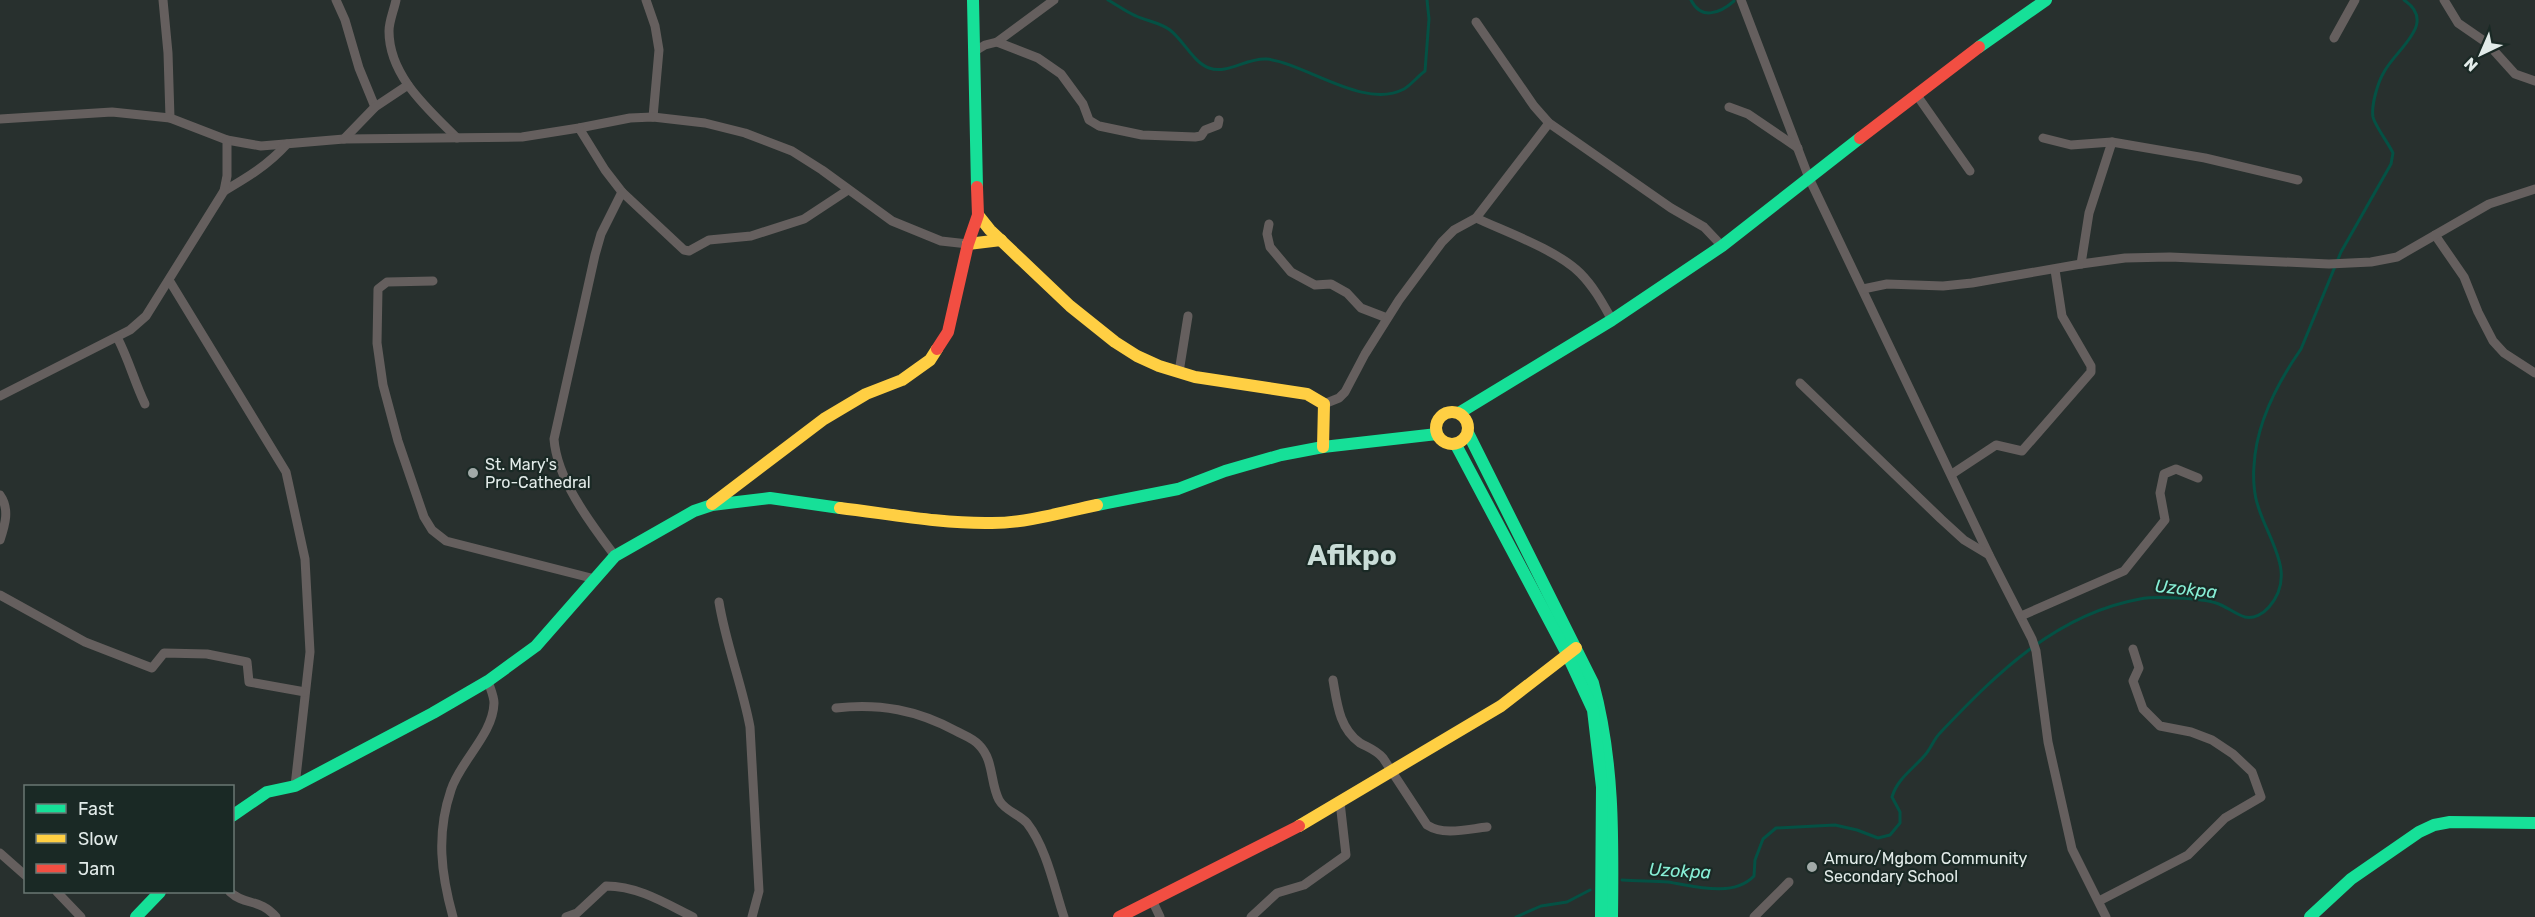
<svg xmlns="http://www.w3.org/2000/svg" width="2535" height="917" font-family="Rubik,sans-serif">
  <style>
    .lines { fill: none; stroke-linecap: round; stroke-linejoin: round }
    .stream { stroke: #045144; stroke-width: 3 }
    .street { stroke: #655f5e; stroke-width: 9 }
    .fast { stroke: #16e098; stroke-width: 12 }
    .slow { stroke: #ffcf43; stroke-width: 12 }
    .jam { stroke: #f24e42; stroke-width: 12 }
    .poi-dot { fill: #a1aaa8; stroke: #1a2925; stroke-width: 2 }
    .labels { text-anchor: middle; stroke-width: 4.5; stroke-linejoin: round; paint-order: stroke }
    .poi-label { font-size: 16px; fill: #e2ebe9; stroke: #1a2925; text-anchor: start }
    .water-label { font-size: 18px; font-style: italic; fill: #87efd6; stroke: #1a2925 }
    .town-label { font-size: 28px; font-weight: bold; fill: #c9dcd7; stroke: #1a2925 }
  </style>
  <rect width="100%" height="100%" fill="#28302e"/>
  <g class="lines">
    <g class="stream">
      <path d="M1108,0C1117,5 1126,12 1136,16C1147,21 1161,23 1170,30C1184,41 1193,62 1209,68C1228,75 1247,57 1267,59C1307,64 1364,110 1404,89C1411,85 1418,76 1425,71L1429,19L1427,0"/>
      <path d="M1691,0C1701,20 1719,14 1734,1"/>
      <path d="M1622,880C1637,881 1653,881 1668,882C1694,886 1733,898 1754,876L1755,860L1763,839L1776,828L1835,825L1857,830L1878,838L1890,835L1900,823V812L1892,797C1897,779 1913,769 1925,755C1931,748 1934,739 1940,733C1996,674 2056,614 2140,599C2155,596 2201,598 2216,603C2226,606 2235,614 2245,617C2254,619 2263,614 2269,607C2298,574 2268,540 2258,506C2254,495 2253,478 2254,466C2256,425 2278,382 2301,349L2341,252L2391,164L2393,153C2389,144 2375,126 2373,117C2371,105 2378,82 2384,72C2397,48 2438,23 2404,0"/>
      <polyline points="1516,917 1541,906 1567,902 1590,890"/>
    </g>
    <g class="street">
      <polyline points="163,0 168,53 170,118"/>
      <polyline points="336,0 345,20 359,68 375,107"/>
      <path d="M396,0C394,10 389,21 389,31C389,76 428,109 457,138"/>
      <polyline points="646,0 655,26 659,50 653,117"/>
      <polyline points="1741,0 1809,178 1989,555 2032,639 2036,651 2048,742 2072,849 2106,917"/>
      <polyline points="2444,0 2458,23 2487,43 2515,74 2535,81"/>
      <polyline points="1476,22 1534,106 1549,123 1671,208 1704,227 1722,246"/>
      <polyline points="2334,38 2355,0"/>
      <polyline points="997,42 1054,0"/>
      <polyline points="975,51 985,45 997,42 1038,58 1061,74 1083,104 1089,120 1099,126 1142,135 1195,137 1201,136 1205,130 1218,125 1219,120"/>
      <polyline points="1916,94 1970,171"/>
      <polyline points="1729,107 1748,114 1798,148"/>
      <polyline points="0,119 112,112 170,118 227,140 261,146 344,139 522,137 579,128 630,118 653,117 705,123 745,133 792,151 822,170 892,221 941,241 968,244"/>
      <polyline points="579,128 605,170 622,192 684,250 689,251 709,240 751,236 804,219 848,190"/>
      <polyline points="2043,138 2071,145 2112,142 2205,158 2298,180"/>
      <polyline points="344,139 375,107 408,85"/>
      <path d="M224,191C248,177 268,165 287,144"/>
      <path d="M1476,218C1506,232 1557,250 1580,273C1594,287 1603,304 1612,320"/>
      <polyline points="1269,224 1267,234 1270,247 1291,272 1315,285 1331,284 1347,293 1361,308 1387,318"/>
      <polyline points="2435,235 2464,277 2478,312 2493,341 2504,353 2535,373"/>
      <polyline points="2081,264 2089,213 2112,142"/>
      <polyline points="169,280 286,472 305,559 310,652 295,786"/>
      <polyline points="433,281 387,282 378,289 377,343 383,385 398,441 424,517 432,530 446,541 595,579"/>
      <polyline points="1863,289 1887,284 1943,286 1972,283 2081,264 2125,258 2170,257 2329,264 2371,262 2397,257 2489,204 2535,189"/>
      <path d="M117,337C129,360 134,381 145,404"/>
      <polyline points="1179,372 1188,316"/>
      <polyline points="1800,383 1941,519 1964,540 1989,555"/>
      <polyline points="0,396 130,330 146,316 224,191 227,176 227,140"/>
      <polyline points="1324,404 1339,398 1345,392 1365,354 1399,300 1442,242 1454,230 1476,218 1549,123"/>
      <polyline points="1952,474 1996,445 2022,451 2091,372 2091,366 2062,316 2055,270"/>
      <path d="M0,495C10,509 5,525 0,540"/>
      <path d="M615,556C591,524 557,480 554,439L595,255L601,234L622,192"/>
      <polyline points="0,595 85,642 152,668 164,653 207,654 247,662 249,682 305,692"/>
      <path d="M719,602C726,645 742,684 750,727L759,891L752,917"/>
      <polyline points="2021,616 2124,571 2165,520 2160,493 2164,474 2176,469 2198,478"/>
      <path d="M1333,680C1337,703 1339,728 1360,743C1369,748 1376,750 1383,758L1427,825C1444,836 1468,829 1487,827"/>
      <path d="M836,708C880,703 917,710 956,731C963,735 973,738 979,745C994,760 990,783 999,800C1005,811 1019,814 1027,823C1047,849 1054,887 1064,917"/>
      <polyline points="0,853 26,876"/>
      <polyline points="57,892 81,917"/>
      <path d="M230,892C245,906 260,898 276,917"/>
      <polyline points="2099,901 2188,855 2225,818 2261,797 2252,772 2233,754 2212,740 2191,732 2160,726 2143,709 2133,681 2139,668 2133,649"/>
      <polyline points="1153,902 1160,917"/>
      <path d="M453,917C441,874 436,834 451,790C460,761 493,735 494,703C494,696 490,688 488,681"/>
      <path d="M566,917L577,913L606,886C638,886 665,903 693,917"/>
      <polyline points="1251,917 1277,893 1304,885 1346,855 1340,802"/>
      <polyline points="1754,917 1789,882"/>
    </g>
    <g class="fast">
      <polyline points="973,0 977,187"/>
      <polyline points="1979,47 2046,0"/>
      <polyline points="1459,413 1612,320 1722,246 1860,138"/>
      <path d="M1468,433L1593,683C1614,760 1613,838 1612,917"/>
      <polyline points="1456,445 1567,654 1593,710 1602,787 1601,917"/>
      <polyline points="1097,505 1178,489 1225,471 1281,455 1323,447 1437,434"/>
      <polyline points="232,816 267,792 295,786 433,713 488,681 536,646 615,556 694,511 712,505 770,498 840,508"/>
      <polyline points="136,917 160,892"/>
      <polyline points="2310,917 2351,879 2419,832 2434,825 2450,822 2535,823"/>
    </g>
    <g class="slow">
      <polyline points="978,215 990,230 1070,306 1115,342 1137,356 1159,366 1195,377 1307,394 1324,404 1323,447"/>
      <polyline points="968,244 1001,240"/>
      <circle cx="1452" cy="428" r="16"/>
      <polyline points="712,504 824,419 866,394 902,380 930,360 937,349"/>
      <path d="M840,508C890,514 942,524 992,523C1027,523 1063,512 1097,505"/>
      <polyline points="1299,826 1501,706 1576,648"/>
    </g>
    <g class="jam">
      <polyline points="1860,138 1979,47"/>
      <polyline points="937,349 948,332 968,244 978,215 977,187"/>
      <polyline points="1119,917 1299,826"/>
    </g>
  </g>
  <g class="poi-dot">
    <circle cx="473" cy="473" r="6"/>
    <circle cx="1812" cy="867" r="6"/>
  </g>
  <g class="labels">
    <g class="poi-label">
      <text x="485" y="470">St. Mary's<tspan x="485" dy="18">Pro-Cathedral</tspan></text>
      <text x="1824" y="864">Amuro/Mgbom Community<tspan x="1824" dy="18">Secondary School</tspan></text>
    </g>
    <g class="water-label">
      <text transform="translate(2186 589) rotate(6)" y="6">Uzokpa</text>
      <text transform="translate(1680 871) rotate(3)" y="6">Uzokpa</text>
    </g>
    <g class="town-label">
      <text x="1352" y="565">Afikpo</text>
    </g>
  </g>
  <rect x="24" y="785" width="210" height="108" fill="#1a2925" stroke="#6a7773" stroke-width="1.5"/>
  <rect x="36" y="804" width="30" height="9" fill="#16e098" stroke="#6a7773" stroke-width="1.5"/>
  <text x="78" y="815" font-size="18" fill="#e2ebe9">Fast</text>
  <rect x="36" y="834" width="30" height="9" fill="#ffcf43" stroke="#6a7773" stroke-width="1.5"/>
  <text x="78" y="845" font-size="18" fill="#e2ebe9">Slow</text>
  <rect x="36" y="864" width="30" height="9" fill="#f24e42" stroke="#6a7773" stroke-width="1.5"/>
  <text x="78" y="875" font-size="18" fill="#e2ebe9">Jam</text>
  <g transform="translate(2481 54) rotate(224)" stroke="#1a2925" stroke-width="4.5" paint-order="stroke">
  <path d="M0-4.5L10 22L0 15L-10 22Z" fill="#e2ebe9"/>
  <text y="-9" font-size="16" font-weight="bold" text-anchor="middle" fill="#e2ebe9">N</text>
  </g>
</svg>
